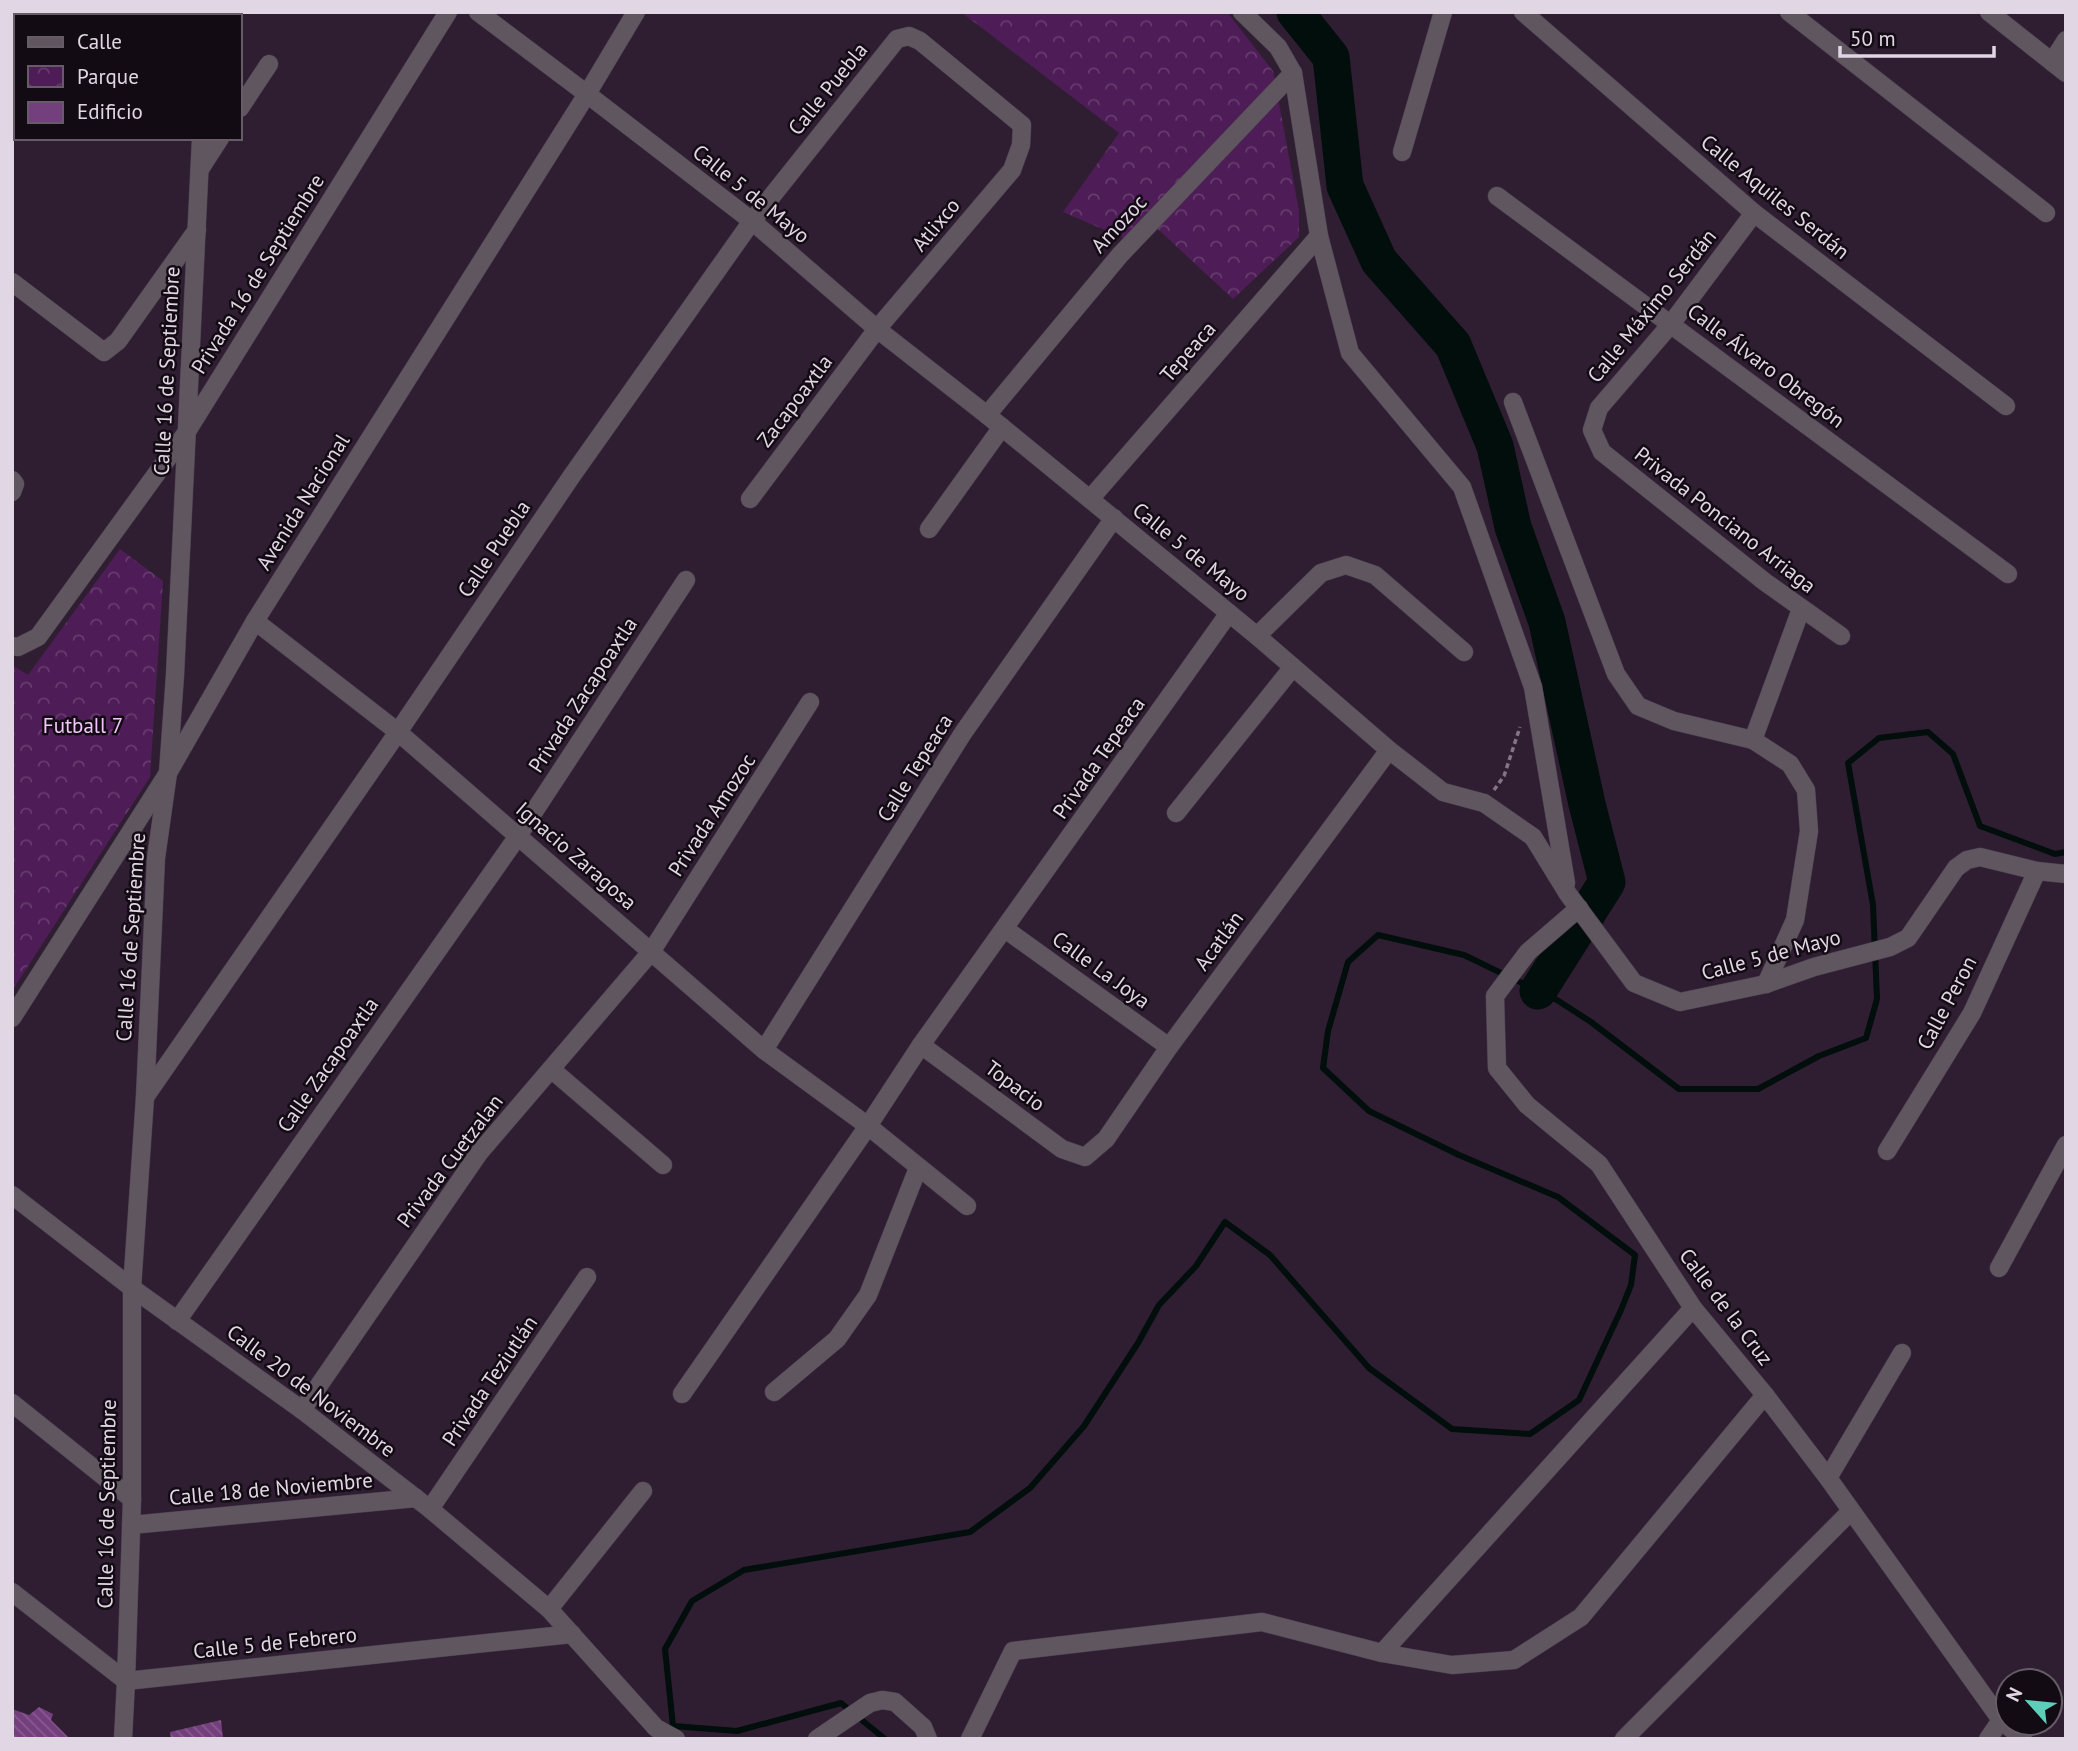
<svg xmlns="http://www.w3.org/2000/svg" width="2078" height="1751" font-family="'PT Sans',sans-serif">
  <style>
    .park { fill: url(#park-crowns) }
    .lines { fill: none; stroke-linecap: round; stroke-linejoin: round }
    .stream { stroke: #010e0b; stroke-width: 6 }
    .river { stroke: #010e0b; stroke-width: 37 }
    .building { fill: url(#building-back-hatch) }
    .street-casing { stroke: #4b3b4e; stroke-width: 19 }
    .path { stroke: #837586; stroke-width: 3.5; stroke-dasharray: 5 3.5; stroke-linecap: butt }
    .street { stroke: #5f5660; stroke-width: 18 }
    .labels { text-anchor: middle; stroke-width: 5; stroke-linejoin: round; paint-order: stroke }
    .street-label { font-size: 21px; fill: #e1d6e3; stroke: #130b14 }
    .park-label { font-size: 21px; fill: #f2c4f9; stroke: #130b14 }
  </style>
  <defs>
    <pattern id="park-crowns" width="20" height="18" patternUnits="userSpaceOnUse" patternTransform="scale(1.75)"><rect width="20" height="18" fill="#4e1c57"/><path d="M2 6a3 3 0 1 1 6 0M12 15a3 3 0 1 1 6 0" fill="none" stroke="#673c6f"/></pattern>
    <pattern id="building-back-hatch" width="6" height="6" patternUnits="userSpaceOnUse" patternTransform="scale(1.75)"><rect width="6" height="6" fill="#743f7d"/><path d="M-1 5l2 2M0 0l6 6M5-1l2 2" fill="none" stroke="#885a8f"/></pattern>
  </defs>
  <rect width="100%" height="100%" fill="#2f1e32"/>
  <g class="park">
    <polygon points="961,12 1227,12 1273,71 1299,211 1299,237 1233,299 1147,219 1126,239 1063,212 1119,133"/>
    <polygon points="120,549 163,581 150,777 12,991 12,665 28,675"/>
  </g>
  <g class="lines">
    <polyline class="stream" points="885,1739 841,1703 737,1731 673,1726 665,1649 692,1601 744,1570 970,1532 1030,1488 1084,1426 1138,1343 1159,1305 1196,1266 1225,1222 1270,1255 1369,1368 1452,1429 1530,1434 1579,1400 1621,1310 1631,1285 1635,1255 1558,1197 1459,1155 1369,1111 1323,1068 1328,1031 1348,962 1378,935 1464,955 1557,1000 1591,1022 1679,1089 1758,1089 1819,1056 1866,1038 1877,999 1873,905 1848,763 1879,738 1928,732 1953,754 1980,826 2055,854 2066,852"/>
    <polyline class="river" points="1295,12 1331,57 1345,186 1379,261 1453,345 1495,446 1513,527 1547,622 1587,804 1607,882 1538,991"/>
  </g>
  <g class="building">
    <polygon points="39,1707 53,1714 51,1720 70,1739 12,1739 12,1709 29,1715"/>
    <polygon points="221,1720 223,1739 171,1739 170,1732"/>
  </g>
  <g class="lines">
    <defs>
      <g id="street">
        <polyline points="478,12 587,94 752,221 877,329 987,415 1257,636 1389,750 1443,792 1484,803 1533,837 1568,894 1634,983 1680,1002 1766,984 1814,967 1890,947 1908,938 1956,868 1967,860 1980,857 2037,871 2066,874"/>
        <polyline points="1242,12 1278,47 1293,73 1319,236 1350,353 1462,487 1533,687 1566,883"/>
        <polyline points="1523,12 1754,213 2006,406"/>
        <polyline points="1789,12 2046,213"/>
        <polyline points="1989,12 2066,73"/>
        <polyline points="207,16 207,12"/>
        <polyline points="2052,62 2066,40"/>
        <polyline points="240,108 269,64"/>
        <polyline points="1402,152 1443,12"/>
        <polyline points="200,169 220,138"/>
        <polyline points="1497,196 2008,574"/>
        <polyline points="1754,213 1671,324 1599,408 1592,430 1602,452 1765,582 1841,636"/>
        <polyline points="12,282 104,352 118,341 197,230"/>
        <polyline points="1513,402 1616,674 1638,706 1674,721 1753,740 1790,764 1806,790 1809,831 1795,920 1766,984"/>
        <polyline points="987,415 1120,255 1293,73"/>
        <polyline points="12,480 15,484 12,492"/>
        <polyline points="1090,499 1319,236"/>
        <polyline points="929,529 1002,427"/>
        <polyline points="255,621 398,732 764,1050 868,1126 967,1206"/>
        <polyline points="1257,636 1321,573 1346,565 1375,575 1464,652"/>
        <polyline points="12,646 18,647 38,637 186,433 448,12"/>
        <polyline points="1753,740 1801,609"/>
        <polyline points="1176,813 1293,667"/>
        <polyline points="1579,908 1528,952 1495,996 1497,1068 1527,1105 1599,1164 1693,1308 1765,1395 1828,1478 2001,1720 2023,1739"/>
        <polyline points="1005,929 1169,1047"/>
        <polyline points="12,1018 168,773 255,621 587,94 636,12"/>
        <polyline points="921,1045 1062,1149 1085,1157 1106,1139 1169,1047 1389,750"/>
        <polyline points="764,1050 963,733 1114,518"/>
        <polyline points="551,1069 663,1165"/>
        <polyline points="145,1097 398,732 571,477 752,221 897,39 909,36 920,41 1022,125 1021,145 1012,170 877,329 750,499"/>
        <polyline points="1887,1151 1972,1013 2037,871"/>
        <polyline points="12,1195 132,1288 302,1410 430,1509 549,1609 656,1728 676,1739"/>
        <polyline points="1999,1268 2066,1145"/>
        <polyline points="177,1321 518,836 686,580"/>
        <polyline points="774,1392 837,1339 868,1295 918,1168"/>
        <polyline points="682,1394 868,1126 921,1045 1229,613"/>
        <polyline points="12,1403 132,1499"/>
        <polyline points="302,1410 479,1153 651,952 810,702"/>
        <polyline points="1828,1478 1902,1353"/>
        <polyline points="430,1509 587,1277"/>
        <polyline points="131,1525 416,1498"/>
        <polyline points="12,1592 126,1681 572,1634"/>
        <polyline points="549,1609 643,1491"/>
        <polyline points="1382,1653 1693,1308"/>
        <polyline points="123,1739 126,1681 132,1499 132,1288 145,1097 156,858 168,773 175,675 201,138"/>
        <polyline points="817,1739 870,1703 882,1700 895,1702 923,1727 928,1739"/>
        <polyline points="970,1739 1013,1651 1262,1622 1382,1653 1452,1665 1514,1660 1581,1617 1765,1395"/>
        <polyline points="1624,1739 1851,1511"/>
        <polyline points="1988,1739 2001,1720"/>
      </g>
    </defs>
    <use href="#street" class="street-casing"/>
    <polyline class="path" points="1494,790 1504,776 1520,727"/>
    <use href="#street" class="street"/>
  </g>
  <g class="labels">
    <g class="street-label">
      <text transform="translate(828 89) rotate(-51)" y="7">Calle Puebla</text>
      <text transform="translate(751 194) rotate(39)" y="7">Calle 5 de Mayo</text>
      <text transform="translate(1775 197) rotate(39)" y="7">Calle Aquiles Serdán</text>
      <text transform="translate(1119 224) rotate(-47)" y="7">Amozoc</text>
      <text transform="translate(936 225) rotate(-50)" y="7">Atlixco</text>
      <text transform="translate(258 274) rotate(-58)" y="7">Privada 16 de Septiembre</text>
      <text transform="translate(1652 306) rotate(-51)" y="7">Calle Máximo Serdán</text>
      <text transform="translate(1188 352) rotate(-49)" y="7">Tepeaca</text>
      <text transform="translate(1766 366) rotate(37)" y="7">Calle Álvaro Obregón</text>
      <text transform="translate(167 371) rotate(-87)" y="7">Calle 16 de Septiembre</text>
      <text transform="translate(795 401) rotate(-53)" y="7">Zacapoaxtla</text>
      <text transform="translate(303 502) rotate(-58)" y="7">Avenida Nacional</text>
      <text transform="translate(1725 520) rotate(38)" y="7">Privada Ponciano Arriaga</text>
      <text transform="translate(494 549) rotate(-56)" y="7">Calle Puebla</text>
      <text transform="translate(1191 552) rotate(39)" y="7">Calle 5 de Mayo</text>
      <text transform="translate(583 695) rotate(-57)" y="7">Privada Zacapoaxtla</text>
      <text transform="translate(1099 758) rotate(-55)" y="7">Privada Tepeaca</text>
      <text transform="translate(915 768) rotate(-58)" y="7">Calle Tepeaca</text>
      <text transform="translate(712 815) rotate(-57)" y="7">Privada Amozoc</text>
      <text transform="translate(576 856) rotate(41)" y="7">Ignacio Zaragosa</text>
      <text transform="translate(131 937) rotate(-86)" y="7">Calle 16 de Septiembre</text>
      <text transform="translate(1219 941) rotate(-54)" y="7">Acatlán</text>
      <text transform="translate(1771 955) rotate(-15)" y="7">Calle 5 de Mayo</text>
      <text transform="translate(1101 970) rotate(36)" y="7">Calle La Joya</text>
      <text transform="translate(1947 1003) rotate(-62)" y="7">Calle Peron</text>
      <text transform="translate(328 1065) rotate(-55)" y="7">Calle Zacapoaxtla</text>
      <text transform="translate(1015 1086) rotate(37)" y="7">Topacio</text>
      <text transform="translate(450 1161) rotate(-53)" y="7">Privada Cuetzalan</text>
      <text transform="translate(1726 1307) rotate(53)" y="7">Calle de la Cruz</text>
      <text transform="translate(490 1381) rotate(-56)" y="7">Privada Teziutlán</text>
      <text transform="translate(311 1391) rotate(37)" y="7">Calle 20 de Noviembre</text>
      <text transform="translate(271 1489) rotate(-5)" y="7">Calle 18 de Noviembre</text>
      <text transform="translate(107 1504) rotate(-89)" y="7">Calle 16 de Septiembre</text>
      <text transform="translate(275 1643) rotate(-6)" y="7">Calle 5 de Febrero</text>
    </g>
    <g class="park-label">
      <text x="83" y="733">Futball 7</text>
    </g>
  </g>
  <rect width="2078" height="1751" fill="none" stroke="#e1d6e3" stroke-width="28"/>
  <rect x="14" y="14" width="228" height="126" fill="#130b14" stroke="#655c67" stroke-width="2"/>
  <rect x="28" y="37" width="35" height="10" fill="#5f5660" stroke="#655c67" stroke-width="2"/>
  <text x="77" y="49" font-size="21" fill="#e1d6e3">Calle</text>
  <rect x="28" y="66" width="35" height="21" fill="url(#park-crowns)" stroke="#655c67" stroke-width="2"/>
  <text x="77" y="84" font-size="21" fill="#e1d6e3">Parque</text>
  <rect x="28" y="102" width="35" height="21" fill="#743f7d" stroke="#655c67" stroke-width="2"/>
  <text x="77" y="119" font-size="21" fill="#e1d6e3">Edificio</text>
  <g transform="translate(2029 1702) rotate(297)"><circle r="33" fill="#130b14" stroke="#655c67" stroke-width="2"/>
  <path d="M0-5L12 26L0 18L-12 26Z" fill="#5dceb9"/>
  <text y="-10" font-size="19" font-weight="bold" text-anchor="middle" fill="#e1d6e3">N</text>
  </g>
  <path d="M1840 46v10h154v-10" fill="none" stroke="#e1d6e3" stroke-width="3.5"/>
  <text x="1850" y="46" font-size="21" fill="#e1d6e3" stroke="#130b14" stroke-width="5" paint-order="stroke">50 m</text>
</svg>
